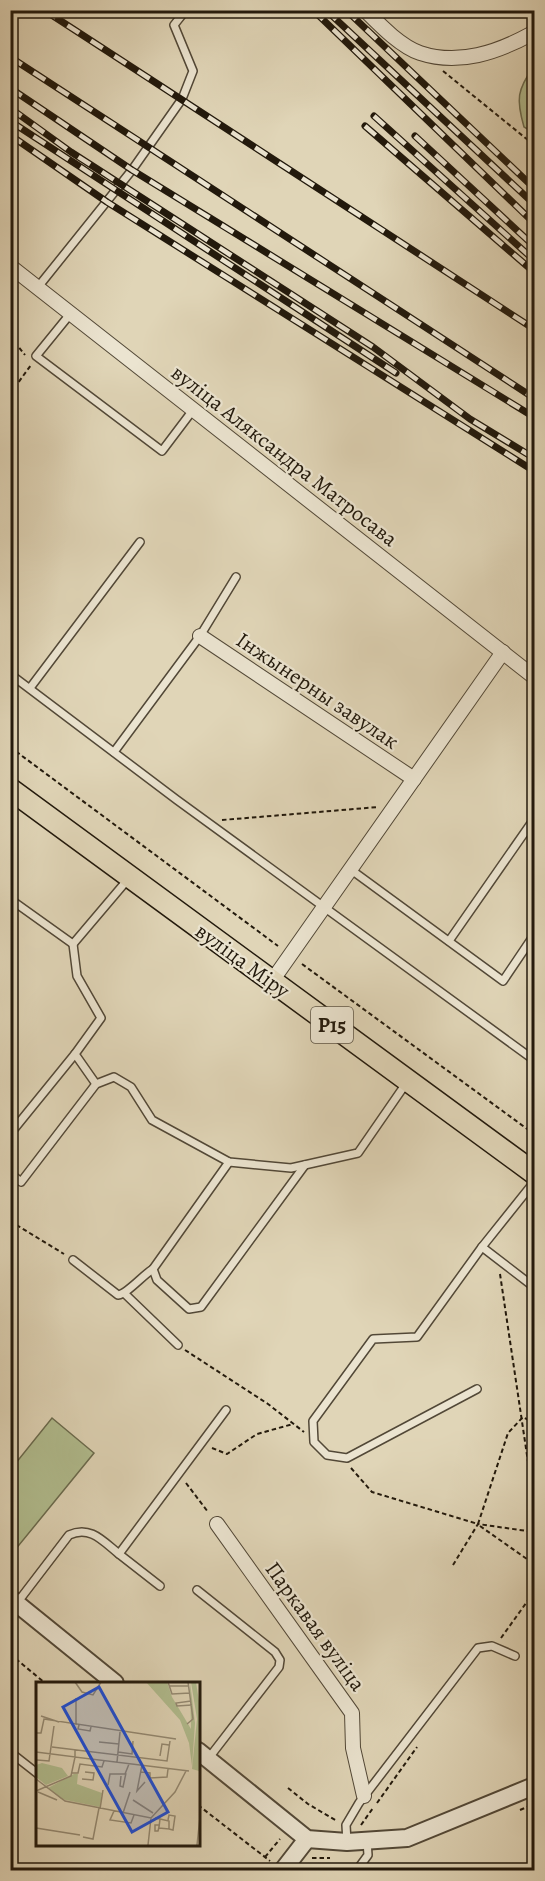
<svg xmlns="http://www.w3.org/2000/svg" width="545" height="1881" font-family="Alegreya,serif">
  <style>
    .green { fill: #b1bd8f; stroke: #6a6b4e; stroke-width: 1.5 }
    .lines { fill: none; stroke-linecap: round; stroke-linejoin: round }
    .service-casing { stroke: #524837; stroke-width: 10 }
    .minor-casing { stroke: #524837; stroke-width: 16 }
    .tertiary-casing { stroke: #524837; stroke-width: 20 }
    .primary-casing { stroke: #22190c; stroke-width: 24 }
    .path { stroke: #22190c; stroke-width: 2; stroke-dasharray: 4.5 3; stroke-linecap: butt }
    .service { stroke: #ebe4d0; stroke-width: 7 }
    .minor { stroke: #ebe4d0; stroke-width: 14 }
    .tertiary { stroke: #ebe4d0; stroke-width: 16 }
    .primary { stroke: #e0d5b7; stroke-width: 21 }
    .rail-casing { stroke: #22190c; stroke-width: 7 }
    .rail { stroke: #ebe4d0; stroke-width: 4.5; stroke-dasharray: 14; stroke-linecap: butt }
    .labels { text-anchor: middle; stroke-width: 4.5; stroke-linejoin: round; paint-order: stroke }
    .shield { fill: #ebe4d0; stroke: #5e5647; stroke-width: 1.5 }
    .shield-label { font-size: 21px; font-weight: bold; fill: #22190c }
    .street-label { font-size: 22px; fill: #22190c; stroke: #ebe4d0 }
    .inset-road { fill: none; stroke: #948a73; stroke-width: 1.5 }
    .view { fill: #1d4ed8; fill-opacity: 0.15; stroke: #1d4ed8; stroke-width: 3 }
    .inset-edge { fill: none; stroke: #22190c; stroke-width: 3 }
  </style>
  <rect width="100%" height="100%" fill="#e0d5b7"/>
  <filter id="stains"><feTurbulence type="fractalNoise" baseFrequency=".00333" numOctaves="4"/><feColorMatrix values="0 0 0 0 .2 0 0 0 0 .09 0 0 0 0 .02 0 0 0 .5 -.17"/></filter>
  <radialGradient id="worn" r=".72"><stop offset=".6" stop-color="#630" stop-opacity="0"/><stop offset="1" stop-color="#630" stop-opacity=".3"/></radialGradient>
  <g class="green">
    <path d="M534,66V133L524,127C516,99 517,90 534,66Z"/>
    <polygon points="52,1418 94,1453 15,1550 11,1546 11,1469"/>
  </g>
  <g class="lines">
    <defs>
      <g id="service">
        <polyline points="38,287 132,170 182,99 193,71 174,25 186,10"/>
        <polyline points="71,313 36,356 162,451 193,410"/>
        <polyline points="10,674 177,800 534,1060"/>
        <polyline points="30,688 140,542"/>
        <polyline points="114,752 200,636 236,577"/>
        <polyline points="350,869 503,981 534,935"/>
        <polyline points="10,899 73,944 129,878"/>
        <polyline points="449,941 534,819"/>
        <polyline points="73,944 77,976 101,1018 75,1054 96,1084"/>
        <polyline points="10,1134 75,1054"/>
        <polyline points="229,1162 153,1269 157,1280 189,1309 201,1307 305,1165"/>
        <polyline points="10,1173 21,1182 96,1084 114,1077 131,1087 152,1120 229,1162 291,1168 358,1153 407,1082"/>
        <polyline points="482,1247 534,1287"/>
        <path d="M73,1260L118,1295C127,1294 143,1275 153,1269"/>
        <polyline points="125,1294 178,1345"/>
        <polyline points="477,1389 347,1458 327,1455 314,1442 313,1421 373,1339 417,1337 482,1247 534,1182"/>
        <polyline points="119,1554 160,1586"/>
        <polyline points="197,1590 275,1652 280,1660 279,1667 208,1759"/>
        <path d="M17,1603L69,1535C90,1525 103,1541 119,1554L226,1410"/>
        <polyline points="10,1752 38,1774"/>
        <polyline points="347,1842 346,1825 359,1803 478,1648 492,1646 515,1656"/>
        <polyline points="357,1870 368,1855 367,1841"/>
      </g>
      <g id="minor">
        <path d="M365,10C380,25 400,46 420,53C459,66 498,52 531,34"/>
        <polyline points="10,266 534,677"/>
        <polyline points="200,636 414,779"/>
        <polyline points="272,981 503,652"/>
        <polyline points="217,1524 352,1713 353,1748 364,1796"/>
      </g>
      <g id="tertiary">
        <polyline points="10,1598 115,1683"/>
        <polyline points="198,1751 307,1839 347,1842 407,1838 534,1786"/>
        <polyline points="283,1870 307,1839"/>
      </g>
      <polyline id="primary" points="10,789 534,1173"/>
    </defs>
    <use href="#service" class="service-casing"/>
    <use href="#minor" class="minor-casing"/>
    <use href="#tertiary" class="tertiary-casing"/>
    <use href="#primary" class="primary-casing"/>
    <g class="path">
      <polyline points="443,71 534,145"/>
      <polyline points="10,336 25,355"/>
      <polyline points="10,394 31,365"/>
      <polyline points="10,747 278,946"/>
      <polyline points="222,820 378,807"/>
      <polyline points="302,964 534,1134"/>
      <polyline points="10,1221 64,1254"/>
      <polyline points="500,1274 534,1502"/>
      <polyline points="185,1350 268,1404 304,1432"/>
      <polyline points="212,1448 227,1454 257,1434 293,1424"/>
      <polyline points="351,1468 372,1492 478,1524 508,1433 523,1417 534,1423"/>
      <polyline points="186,1483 208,1512"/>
      <polyline points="480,1526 534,1564"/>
      <polyline points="453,1565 478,1524 534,1532"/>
      <polyline points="501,1638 534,1592"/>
      <polyline points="10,1654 45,1683"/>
      <polyline points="288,1788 308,1804 337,1821"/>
      <polyline points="377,1803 417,1747"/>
      <polyline points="198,1805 270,1861"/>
      <polyline points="520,1810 534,1804"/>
      <polyline points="361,1825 373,1808"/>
      <polyline points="265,1857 280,1839"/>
      <polyline points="312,1858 330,1858"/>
    </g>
    <use href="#service" class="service"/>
    <use href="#minor" class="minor"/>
    <use href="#tertiary" class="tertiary"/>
    <use href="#primary" class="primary"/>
    <defs>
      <g id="rail">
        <polyline points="44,10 534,329"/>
        <polyline points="313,10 534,223"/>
        <polyline points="326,10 534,204"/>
        <polyline points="346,10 534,188"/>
        <polyline points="10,57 534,398"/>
        <polyline points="10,88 132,170 534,417"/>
        <polyline points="10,108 71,152 373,347 470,419 534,458"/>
        <polyline points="374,116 534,260"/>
        <polyline points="10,121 396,373"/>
        <polyline points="365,126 534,272"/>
        <polyline points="10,135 107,202 534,471"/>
        <polyline points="415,136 534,246"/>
      </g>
    </defs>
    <use href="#rail" class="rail-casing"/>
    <use href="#rail" class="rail"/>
  </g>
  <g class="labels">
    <rect class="shield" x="311" y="1007" width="42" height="36" rx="4.5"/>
    <g class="shield-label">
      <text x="332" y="1032">Р15</text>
    </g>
    <g class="street-label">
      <text transform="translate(285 455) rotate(38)" y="8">вуліца Аляксандра Матросава</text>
      <text transform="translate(318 690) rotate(34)" y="8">Інжынерны завулак</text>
      <text transform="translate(243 960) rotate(36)" y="8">вуліца Міру</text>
      <text transform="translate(316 1626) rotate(54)" y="8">Паркавая вуліца</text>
    </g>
  </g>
  <g transform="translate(36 1682)">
    <rect width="164" height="164" fill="#e0d5b7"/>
    <path d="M110,0H131L136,15L155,47L154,0L159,41L156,84L153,61L144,38ZM155,0H160L163,19V89L156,87L161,37ZM6,81L26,86L32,94L10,103L0,95V83ZM38,92H42L41,102L66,111L64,125L25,117L12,106Z" fill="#b1bd8f"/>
    <path class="inset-road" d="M39,0L46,10L57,13L65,0M132,0H152L157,37L151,42M132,0L136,12L154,11M133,4H153M155,19L140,21L141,24L156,23M5,34L23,40M40,43V16M43,43L42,47L54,49L55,45M0,51H5L8,37L140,57M63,60L83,62M16,65L131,79L134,59M0,70L39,75V68M82,70L96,72L97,59M124,74L126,62L133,63M1,78L13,79L18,44M81,80L84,50M106,83L101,109L109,100M105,90L114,91V96L131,95L132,87M36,91H42L44,82L66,85L68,79M85,94L84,104L87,105L90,91M0,97L29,119L115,136L139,110L150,89M46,97L57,98L58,91L49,90M72,103L74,92H89L93,82M0,109L35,94L39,75L153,89M2,110L21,118M97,118L117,131M64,127L67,108M78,129L74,138L95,141L98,133M87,131L94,110M119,136L124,137L123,145L122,149H119V143H123M132,138L133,133L139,134L137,148L133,147M0,146L44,153M123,146L133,147V139L124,137M47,155L57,157L63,126M112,163L115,136M161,163L164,135"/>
    <path class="view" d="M63,5L132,130L96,150L27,25Z"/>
    <rect width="164" height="164" class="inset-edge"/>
  </g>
  <rect width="545" height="1881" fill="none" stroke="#e0d5b7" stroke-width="36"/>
  <rect x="12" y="12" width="521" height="1857" fill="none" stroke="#22190c" stroke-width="3"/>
  <rect x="18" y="18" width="509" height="1845" fill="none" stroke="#22190c" stroke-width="1.5"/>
  <rect width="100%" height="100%" filter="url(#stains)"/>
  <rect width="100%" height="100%" fill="url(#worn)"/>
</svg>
